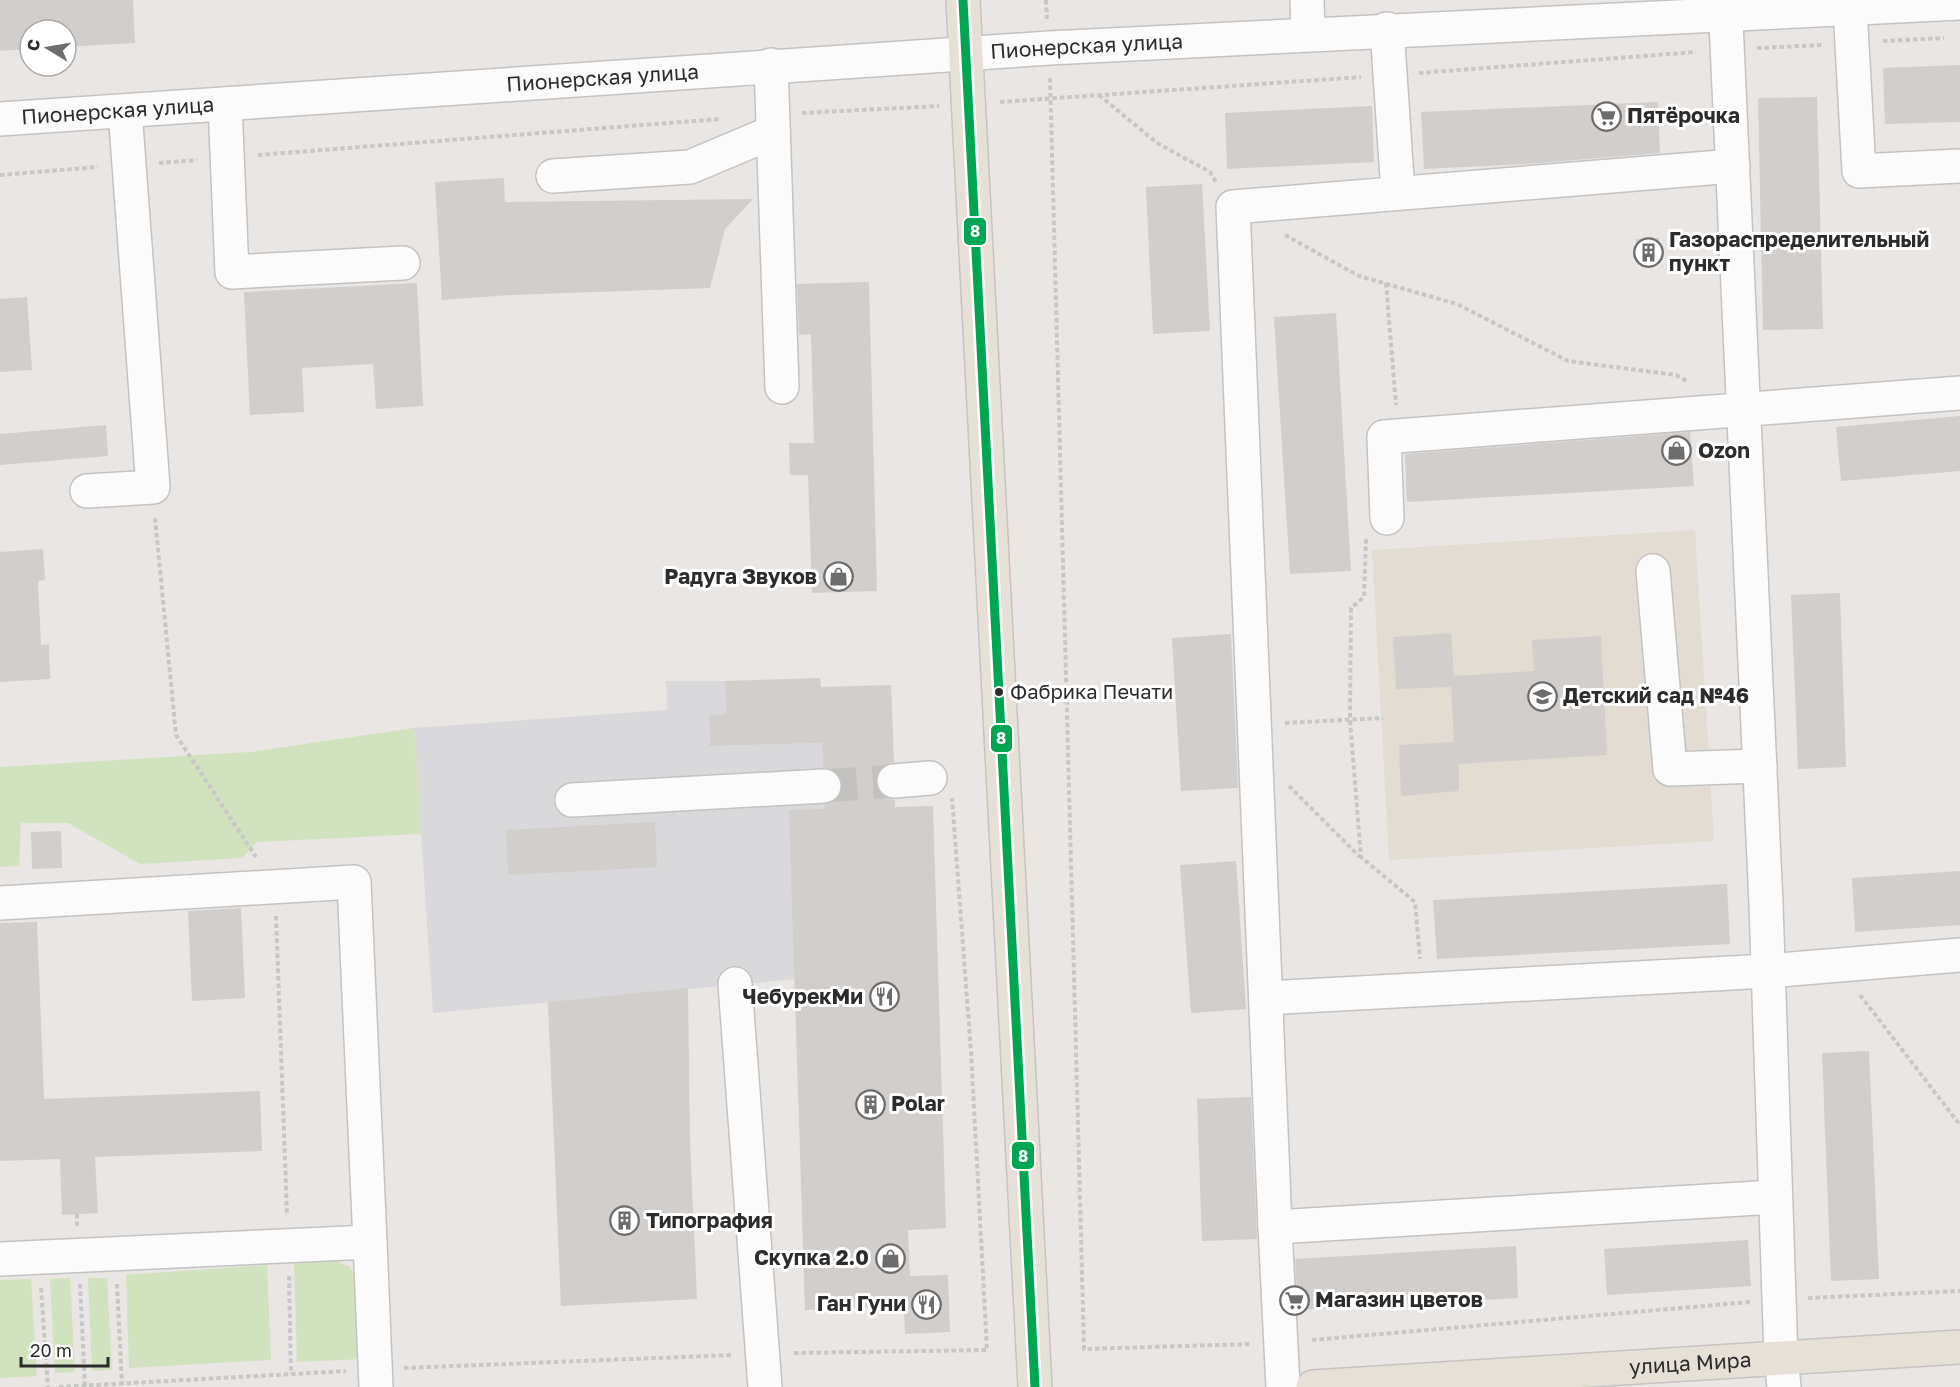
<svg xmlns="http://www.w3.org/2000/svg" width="1960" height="1387" font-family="'Golos Text',sans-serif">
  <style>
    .industrial { fill: #d9d8da }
    .education { fill: #e3dcd2 }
    .green { fill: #d1e2bf }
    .building { fill: #d1cecc }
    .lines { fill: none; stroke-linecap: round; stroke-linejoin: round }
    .minor-tunnel { stroke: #c3c1be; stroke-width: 33; stroke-dasharray: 33 16; stroke-linecap: butt }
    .minor-casing { stroke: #c4c3c3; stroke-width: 36 }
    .major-casing { stroke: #c5c4c2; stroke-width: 36 }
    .path { stroke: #c7c7c6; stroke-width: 4; stroke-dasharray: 4.5 3; stroke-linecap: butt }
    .minor { stroke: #fcfbfb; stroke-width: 33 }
    .major { stroke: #e6e0d6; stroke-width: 33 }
    .bus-1-casing { stroke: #fff; stroke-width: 14 }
    .bus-1 { stroke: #00a651; stroke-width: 9 }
    .bus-dot { fill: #2c2c2c; stroke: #fff; stroke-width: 2 }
    .labels { text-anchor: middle; stroke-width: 6; stroke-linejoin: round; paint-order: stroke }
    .bus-label { font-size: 20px; fill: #2c2c2c; stroke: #fff; text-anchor: start }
    .street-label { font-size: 21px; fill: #2c2c2c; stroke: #fff }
    .poi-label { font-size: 21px; font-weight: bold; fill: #2c2c2c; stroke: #fff; text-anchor: start }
    .line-badge { stroke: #fff; stroke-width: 2 }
    .badge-label { font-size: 16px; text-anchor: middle; font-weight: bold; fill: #fff }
  </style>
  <rect width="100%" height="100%" fill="#e9e6e3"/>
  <polygon class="industrial" points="666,681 725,681 726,714 709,715 710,746 822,743 825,809 795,979 433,1013 414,728 667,710"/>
  <polygon class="education" points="1695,530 1714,841 1389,860 1372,550"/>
  <g class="green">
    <polygon points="414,728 421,834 257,842 242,858 140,864 68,823 21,823 19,866 0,867 0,767 251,752"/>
    <polygon points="333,1260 350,1267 357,1281 362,1359 297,1362 294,1263"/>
    <polygon points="267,1265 271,1360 129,1368 126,1275"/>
    <polygon points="70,1278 75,1372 55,1373 50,1279"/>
    <polygon points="88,1278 107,1278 112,1370 92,1371"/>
    <polygon points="31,1279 37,1376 0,1378 0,1280"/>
  </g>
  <g class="building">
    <polygon points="0,0 133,0 135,43 66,47 66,30 30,30 30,49 0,51"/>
    <polygon points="1960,65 1960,122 1885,124 1883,68"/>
    <polygon points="1817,97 1823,329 1763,330 1758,98"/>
    <polygon points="1658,102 1660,153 1526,164 1424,169 1421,112"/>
    <polygon points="1372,106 1374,162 1227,169 1225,113"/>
    <polygon points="504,178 505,202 753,199 725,229 710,288 510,295 442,300 435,182"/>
    <polygon points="1202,184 1210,331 1153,334 1146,187"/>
    <polygon points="1659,238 1660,264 1637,265 1636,239"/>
    <polygon points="869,282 877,591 812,593 808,475 790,475 789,443 814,443 811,334 799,335 797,284"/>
    <polygon points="417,283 423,406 376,409 373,364 302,368 304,412 250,415 244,292"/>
    <polygon points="27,297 32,370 0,372 0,299"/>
    <polygon points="1336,313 1351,571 1290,574 1274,317"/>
    <polygon points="1960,416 1960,471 1841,481 1836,427"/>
    <polygon points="106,425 108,456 0,465 0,434"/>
    <polygon points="1690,432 1694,486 1407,502 1405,454"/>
    <polygon points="43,549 45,580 38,581 41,645 49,644 50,679 0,682 0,552"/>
    <polygon points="1840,593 1846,767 1798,769 1791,595"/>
    <polygon points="1451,633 1454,676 1534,671 1532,640 1601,636 1607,755 1459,764 1459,791 1401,796 1399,745 1454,742 1451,687 1396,689 1393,637"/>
    <polygon points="1231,634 1238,788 1181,791 1172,638"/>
    <polygon points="820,678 821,687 891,685 894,762 883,766 877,774 875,783 879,792 886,798 895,800 895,807 933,806 946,1228 908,1230 910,1276 948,1275 950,1332 905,1334 904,1306 805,1310 789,810 825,809 824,805 834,802 840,795 843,784 839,775 833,770 823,767 822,743 710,746 709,715 726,714 725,681"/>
    <polygon points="655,822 657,867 508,875 506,830"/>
    <polygon points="61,831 62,868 32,869 31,832"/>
    <polygon points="1236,861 1246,1009 1191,1013 1180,865"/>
    <polygon points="1960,871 1960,925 1855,932 1852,878"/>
    <polygon points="1727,884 1730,944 1437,959 1433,900"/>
    <polygon points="241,908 245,998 192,1001 188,911"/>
    <polygon points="37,922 44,1099 260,1091 262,1151 95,1157 98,1213 62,1215 60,1159 0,1161 0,923"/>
    <polygon points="688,988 690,1142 697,1299 561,1306 548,1002"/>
    <polygon points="1869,1051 1879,1279 1831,1281 1822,1053"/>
    <polygon points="1251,1097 1257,1239 1202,1241 1197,1099"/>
    <polygon points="1748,1240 1751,1286 1607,1295 1604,1249"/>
    <polygon points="1516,1246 1518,1298 1298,1310 1295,1259"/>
  </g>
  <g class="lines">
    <polyline class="minor-tunnel" points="824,786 894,781"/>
    <defs>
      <g id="minor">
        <polyline points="1307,0 1308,34"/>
        <polyline points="1725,0 1766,904 1781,1358 1784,1387"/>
        <polyline points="1850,8 1859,171 1960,166"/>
        <polyline points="1387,29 1398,193"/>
        <polyline points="771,65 782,387"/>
        <polyline points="225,104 232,272 403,263"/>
        <path id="s1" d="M0,119L1049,48L1960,3"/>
        <polyline points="1733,166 1233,207 1275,1227 1775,1197"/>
        <polyline points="553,176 690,167 773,132"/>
        <polyline points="87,491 153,487 125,111"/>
        <polyline points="1387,518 1384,437 1960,393"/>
        <polyline points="1653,571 1670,769 1760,766"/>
        <polyline points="894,781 930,778"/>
        <polyline points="572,800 824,786"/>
        <polyline points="0,903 354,882 370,1242"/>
        <polyline points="735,984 765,1387"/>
        <polyline points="1266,998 1768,971 1960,955"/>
        <polyline points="1275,1227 1283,1387"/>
        <polyline points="0,1259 370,1242 376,1387"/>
      </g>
      <g id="major">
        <polyline points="963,0 1035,1387"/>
        <path id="s2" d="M1313,1387L1960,1347"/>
      </g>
    </defs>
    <use href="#minor" class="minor-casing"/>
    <use href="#major" class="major-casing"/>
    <g class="path">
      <polyline points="1046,0 1047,19"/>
      <polyline points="1883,41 1944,38"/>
      <polyline points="1757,48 1822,45"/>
      <polyline points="1419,73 1696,52"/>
      <polyline points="1050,78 1084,1349 1250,1344"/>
      <polyline points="1099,95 1157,143 1210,172 1216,182"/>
      <polyline points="1000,102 1361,77"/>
      <polyline points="802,113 939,106"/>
      <polyline points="258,155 720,119"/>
      <polyline points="159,163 197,160"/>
      <polyline points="0,175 98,167"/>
      <polyline points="1285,235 1359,276 1457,304 1568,361 1676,375 1687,381"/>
      <polyline points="1386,283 1396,405"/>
      <polyline points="155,518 176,735 256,857"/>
      <polyline points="1366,539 1364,597 1351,608 1350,720 1361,857 1415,902 1420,959"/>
      <polyline points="1285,723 1383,718"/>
      <polyline points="1289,786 1360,857"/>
      <polyline points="276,916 287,1214"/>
      <polyline points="1860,995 1960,1125"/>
      <polyline points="77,1214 77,1226"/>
      <polyline points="289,1276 291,1374"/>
      <polyline points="80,1284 85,1386"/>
      <polyline points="117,1284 122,1384"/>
      <polyline points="41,1288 48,1387"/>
      <polyline points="1808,1298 1960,1291"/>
      <polyline points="1312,1340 1750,1302"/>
      <polyline points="794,1353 987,1350 971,1052 952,798"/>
      <polyline points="404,1368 733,1355"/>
      <polyline points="59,1387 346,1371"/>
    </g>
    <use href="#minor" class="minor"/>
    <use href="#major" class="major"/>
    <defs>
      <polyline id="bus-1" points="963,0 1035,1387"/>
    </defs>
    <use href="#bus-1" class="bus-1-casing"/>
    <use href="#bus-1" class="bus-1"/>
  </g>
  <defs>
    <symbol id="supermarket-ring" viewBox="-11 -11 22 22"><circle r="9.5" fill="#fff" stroke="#6e6d6c" stroke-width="1.5"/><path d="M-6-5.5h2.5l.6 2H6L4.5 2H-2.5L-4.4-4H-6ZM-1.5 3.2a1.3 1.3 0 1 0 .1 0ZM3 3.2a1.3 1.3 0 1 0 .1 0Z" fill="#6e6d6c"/></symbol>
    <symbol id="building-ring" viewBox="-11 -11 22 22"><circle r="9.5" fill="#fff" stroke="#6e6d6c" stroke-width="1.5"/><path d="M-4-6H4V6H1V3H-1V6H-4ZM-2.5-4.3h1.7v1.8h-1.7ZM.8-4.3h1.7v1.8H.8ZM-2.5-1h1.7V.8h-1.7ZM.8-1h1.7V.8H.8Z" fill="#6e6d6c"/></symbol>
    <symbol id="shop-ring" viewBox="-11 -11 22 22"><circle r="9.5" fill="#fff" stroke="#6e6d6c" stroke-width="1.5"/><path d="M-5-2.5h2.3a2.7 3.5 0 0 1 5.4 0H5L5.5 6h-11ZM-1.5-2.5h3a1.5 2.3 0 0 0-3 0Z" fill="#6e6d6c"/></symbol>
    <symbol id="school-ring" viewBox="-11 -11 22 22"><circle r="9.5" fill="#fff" stroke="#6e6d6c" stroke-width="1.5"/><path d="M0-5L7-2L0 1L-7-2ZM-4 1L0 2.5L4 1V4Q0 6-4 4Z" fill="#6e6d6c"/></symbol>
    <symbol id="restaurant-ring" viewBox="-11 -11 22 22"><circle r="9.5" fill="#fff" stroke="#6e6d6c" stroke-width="1.5"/><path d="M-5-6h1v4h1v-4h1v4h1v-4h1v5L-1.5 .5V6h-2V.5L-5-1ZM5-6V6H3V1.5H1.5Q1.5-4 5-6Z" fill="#6e6d6c"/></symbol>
  </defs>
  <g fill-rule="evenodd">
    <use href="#supermarket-ring" x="1590" y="100" width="33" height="33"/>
    <use href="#building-ring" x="1632" y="236" width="33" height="33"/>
    <use href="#shop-ring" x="1660" y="434" width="33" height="33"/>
    <use href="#shop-ring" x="822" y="560" width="33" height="33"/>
    <use href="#school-ring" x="1526" y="680" width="33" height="33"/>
    <use href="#restaurant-ring" x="868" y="980" width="33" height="33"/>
    <use href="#building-ring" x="854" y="1088" width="33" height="33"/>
    <use href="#building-ring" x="608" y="1204" width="33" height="33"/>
    <use href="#shop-ring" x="874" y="1242" width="33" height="33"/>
    <use href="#supermarket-ring" x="1278" y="1284" width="33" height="33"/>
    <use href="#restaurant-ring" x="910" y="1288" width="33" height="33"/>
  </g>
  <circle class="bus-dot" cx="999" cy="692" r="5"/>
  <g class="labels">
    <g class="bus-label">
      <text x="1010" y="699">Фабрика Печати</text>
    </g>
    <g class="street-label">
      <text dy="7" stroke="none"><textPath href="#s1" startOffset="1089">Пионерская улица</textPath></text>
      <text dy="7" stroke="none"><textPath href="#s1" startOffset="604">Пионерская улица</textPath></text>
      <text dy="7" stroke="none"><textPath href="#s1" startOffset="118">Пионерская улица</textPath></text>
      <text dy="7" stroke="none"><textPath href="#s2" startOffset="378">улица Мира</textPath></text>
    </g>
    <g class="poi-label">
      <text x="1627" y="123">Пятёрочка</text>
      <text x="1669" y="247">Газораспределительный<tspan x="1669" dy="24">пункт</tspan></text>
      <text x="1698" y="458">Ozon</text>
      <text x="817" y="584" text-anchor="end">Радуга Звуков</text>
      <text x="1563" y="703">Детский сад №46</text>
      <text x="863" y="1004" text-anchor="end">ЧебурекМи</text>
      <text x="891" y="1111">Polar</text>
      <text x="646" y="1228">Типография</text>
      <text x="869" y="1265" text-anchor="end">Скупка 2.0</text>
      <text x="1315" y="1307">Магазин цветов</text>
      <text x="906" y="1311" text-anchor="end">Ган Гуни</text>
    </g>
  </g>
  <g class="line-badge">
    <rect x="963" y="217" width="24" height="29" rx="6" fill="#00a651"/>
    <rect x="990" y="724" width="23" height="29" rx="6" fill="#00a651"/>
    <rect x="1011" y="1141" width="24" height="29" rx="6" fill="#00a651"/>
  </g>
  <g class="badge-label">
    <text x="975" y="237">8</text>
    <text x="1001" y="744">8</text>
    <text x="1023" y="1162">8</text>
  </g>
  <g transform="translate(48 48) rotate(281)"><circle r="28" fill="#ffffff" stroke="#ababab" stroke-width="1.5"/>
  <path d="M0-4.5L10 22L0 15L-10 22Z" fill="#6e6d6c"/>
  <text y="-9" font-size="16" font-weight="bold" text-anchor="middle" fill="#2c2c2c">С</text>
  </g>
  <path d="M21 1357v9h87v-9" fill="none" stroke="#2c2c2c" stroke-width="3"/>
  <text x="30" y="1357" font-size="18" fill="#2c2c2c" stroke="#ffffff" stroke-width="4.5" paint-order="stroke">20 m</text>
</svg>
